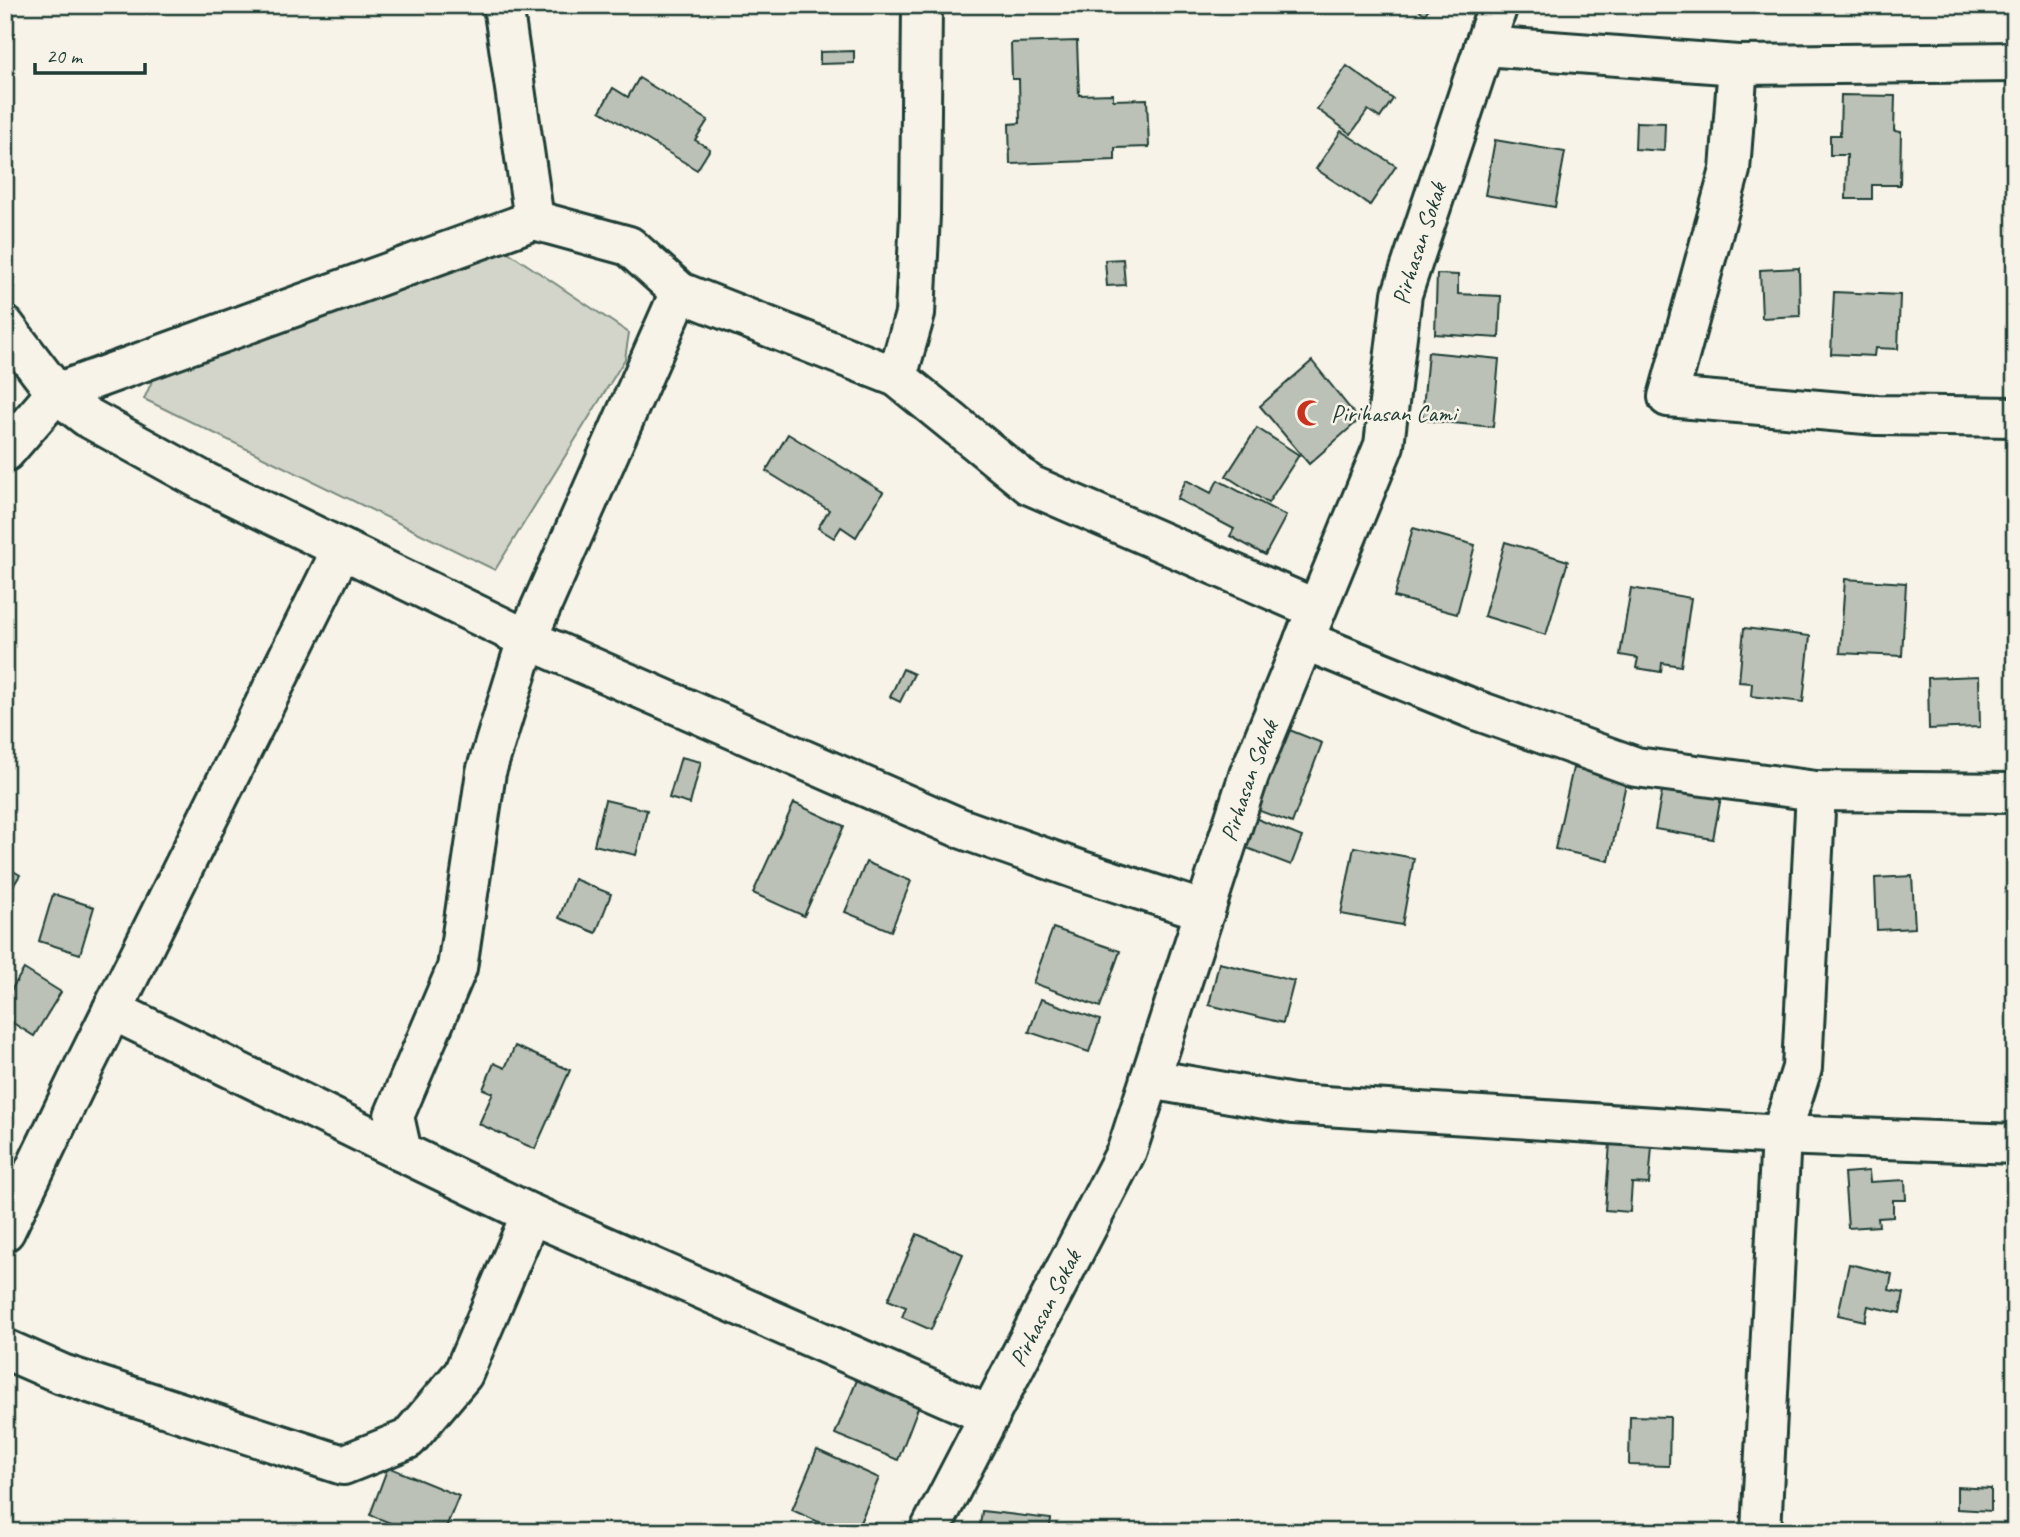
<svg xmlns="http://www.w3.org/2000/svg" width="2020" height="1537" font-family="Caveat,sans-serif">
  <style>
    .green { fill: #d3d5ca; stroke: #79897f; stroke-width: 2 }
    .building { fill: #bbc1b6; stroke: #1f3d34; stroke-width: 2 }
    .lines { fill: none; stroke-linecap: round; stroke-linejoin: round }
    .minor-casing { stroke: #1f3d34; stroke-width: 44 }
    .minor { stroke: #f7f3e8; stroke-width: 38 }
    .labels { text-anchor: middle; stroke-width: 5; stroke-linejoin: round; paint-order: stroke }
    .street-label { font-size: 24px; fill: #1f3d34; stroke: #f7f3e8 }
    .poi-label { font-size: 24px; fill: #1f3d34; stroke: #f7f3e8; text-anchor: start }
  </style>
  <rect width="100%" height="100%" fill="#f7f3e8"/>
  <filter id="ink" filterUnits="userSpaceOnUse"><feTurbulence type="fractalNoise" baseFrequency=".0143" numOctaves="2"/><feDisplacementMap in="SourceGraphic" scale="14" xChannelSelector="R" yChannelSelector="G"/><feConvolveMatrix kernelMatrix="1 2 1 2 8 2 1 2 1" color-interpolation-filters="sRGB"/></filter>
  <g filter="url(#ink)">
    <polygon class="green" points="508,252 629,333 625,359 495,570 144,399 156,372 481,253"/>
    <g class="building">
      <polygon points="1411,5 1431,5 1425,14"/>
      <polygon points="1077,41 1079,95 1113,94 1113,100 1147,99 1149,147 1115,148 1115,160 1010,164 1009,124 1020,123 1019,79 1012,79 1011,43"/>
      <polygon points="854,51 854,63 820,64 820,52"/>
      <polygon points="1347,66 1393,99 1380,118 1368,110 1351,134 1317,109"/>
      <polygon points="639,78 708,120 695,140 710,149 697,170 600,111 613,88 628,97"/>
      <polygon points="1841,95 1895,96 1894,131 1901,132 1900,185 1872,185 1872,199 1846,199 1847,155 1830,155 1830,135 1840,135"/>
      <polygon points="1636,122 1665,123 1664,151 1635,149"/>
      <polygon points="1341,131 1396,166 1370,205 1316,169"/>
      <polygon points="1495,140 1565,152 1555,207 1485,195"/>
      <polygon points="1123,259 1125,285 1107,286 1105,260"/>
      <polygon points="1799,268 1800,316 1762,318 1760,270"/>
      <polygon points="1437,274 1458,275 1458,294 1501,296 1499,338 1435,334"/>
      <polygon points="1834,292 1900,295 1898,349 1875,348 1874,356 1831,354"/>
      <polygon points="1428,352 1499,359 1493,427 1422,420"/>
      <polygon points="1312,361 1359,420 1309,464 1260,406"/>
      <polygon points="1257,428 1299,455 1268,503 1226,476"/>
      <polygon points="788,434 883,492 856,537 841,527 834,538 818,528 829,510 766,471"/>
      <polygon points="1186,480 1211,493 1218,480 1286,516 1265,555 1230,536 1234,529 1177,499"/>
      <polygon points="1413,528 1475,545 1457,614 1394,597"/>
      <polygon points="1505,542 1568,561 1546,635 1484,616"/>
      <polygon points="1845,579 1906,583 1902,656 1840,653"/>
      <polygon points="1631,588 1691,598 1681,666 1662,663 1661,672 1636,668 1638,658 1620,655"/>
      <polygon points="1744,628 1810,636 1803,702 1751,696 1752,683 1739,682"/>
      <polygon points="903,669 914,674 900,702 890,697"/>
      <polygon points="1979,676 1980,727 1929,729 1928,678"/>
      <polygon points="1282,727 1322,743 1292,823 1252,808"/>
      <polygon points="681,757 701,762 690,804 669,798"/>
      <polygon points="1573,768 1627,779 1609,861 1555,849"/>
      <polygon points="1663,786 1721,797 1713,839 1655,829"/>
      <polygon points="605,800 647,810 636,855 594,845"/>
      <polygon points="794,803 844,826 804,916 753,893"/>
      <polygon points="1250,816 1302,837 1291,865 1239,845"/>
      <polygon points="1354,847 1414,858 1402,925 1341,914"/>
      <polygon points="2009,855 2015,855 2015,923 2007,922"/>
      <polygon points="866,862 911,881 891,931 845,912"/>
      <polygon points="5,866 20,875 5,899"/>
      <polygon points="1912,876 1915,928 1877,930 1875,878"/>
      <polygon points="574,879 611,894 596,933 559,918"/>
      <polygon points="53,894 94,907 80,954 39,941"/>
      <polygon points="1053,928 1120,951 1100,1007 1033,983"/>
      <polygon points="1219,963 1294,981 1283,1023 1209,1005"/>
      <polygon points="24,969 61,992 34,1036 5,1018 5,1000"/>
      <polygon points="1041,999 1100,1020 1089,1052 1029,1032"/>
      <polygon points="515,1046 570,1070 535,1149 479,1124 493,1093 483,1089 494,1063 505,1068"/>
      <polygon points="1610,1143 1652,1146 1649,1184 1632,1183 1630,1212 1605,1210"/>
      <polygon points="1869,1171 1870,1182 1905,1180 1906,1200 1893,1200 1893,1217 1878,1218 1879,1226 1848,1228 1844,1173"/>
      <polygon points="917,1234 963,1254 931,1330 902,1317 906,1307 888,1300"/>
      <polygon points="1849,1264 1892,1274 1889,1290 1904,1293 1900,1313 1868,1306 1865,1321 1838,1315"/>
      <polygon points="857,1380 919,1405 898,1460 835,1434"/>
      <polygon points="1630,1416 1670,1417 1669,1466 1629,1465"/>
      <polygon points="817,1450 879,1478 856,1532 841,1532 792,1510"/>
      <polygon points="388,1467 459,1496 444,1532 433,1532 411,1523 408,1530 370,1515"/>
      <polygon points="1957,1487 1991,1489 1991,1511 1957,1509"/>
      <polygon points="982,1511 1051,1519 1049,1532 979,1532"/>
    </g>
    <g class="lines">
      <defs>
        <g id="minor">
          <polyline points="503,5 534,220"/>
          <polyline points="1484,46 1738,65 2015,62"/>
          <polyline points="1738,65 1730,170 1668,397 1877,415 2015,417"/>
          <polyline points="680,292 527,639 486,772 457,968 394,1116 402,1152 531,1214 990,1416"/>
          <polyline points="5,326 56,393 87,417 205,482 342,549 527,639 960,828 1079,870 1205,911"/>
          <polyline points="897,377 915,314 920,215 922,5"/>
          <polyline points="5,452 56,393 534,220 629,246 680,292 897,377 1030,485 1316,609"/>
          <polyline points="1304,640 1476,710 1636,767 1816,791 2015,793"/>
          <polyline points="112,1010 402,1152"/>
          <polyline points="1150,1079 1293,1104 1781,1135 2015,1144"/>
          <polyline points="5,1231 85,1065 342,549"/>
          <polyline points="5,1349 62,1374 343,1465 408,1439 463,1374 531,1214"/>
          <path id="s1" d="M929,1532L1127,1150L1249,775L1384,445L1402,294L1498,5"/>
          <polyline points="1761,1532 1781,1135 1802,1068 1816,791"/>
        </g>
      </defs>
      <use href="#minor" class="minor-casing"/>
      <use href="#minor" class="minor"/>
    </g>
  </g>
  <defs>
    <symbol id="mosque-bare" viewBox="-9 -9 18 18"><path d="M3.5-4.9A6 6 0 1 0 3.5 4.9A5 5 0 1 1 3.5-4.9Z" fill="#c8321e" stroke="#f7f3e8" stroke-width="2.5" paint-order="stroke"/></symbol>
  </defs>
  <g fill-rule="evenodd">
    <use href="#mosque-bare" x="1291" y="394" width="38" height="38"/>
  </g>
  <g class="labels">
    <g class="street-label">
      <text dy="8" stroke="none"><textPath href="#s1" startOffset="1386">Pirhasan Sokak</textPath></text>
      <text dy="8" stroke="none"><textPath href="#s1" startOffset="819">Pirhasan Sokak</textPath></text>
      <text dy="8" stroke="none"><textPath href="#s1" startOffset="252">Pirhasan Sokak</textPath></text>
    </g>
    <g class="poi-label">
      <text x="1331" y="421">Pirihasan Cami</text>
    </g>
  </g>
  <rect width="2020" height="1537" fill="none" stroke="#f7f3e8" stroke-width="28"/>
  <rect x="14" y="14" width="1992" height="1509" fill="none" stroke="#1f3d34" stroke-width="2.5" filter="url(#ink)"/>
  <path d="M35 63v10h110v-10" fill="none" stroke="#1f3d34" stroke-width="3.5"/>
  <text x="46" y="63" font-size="21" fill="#1f3d34" stroke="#f7f3e8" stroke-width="5" paint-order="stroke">20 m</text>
</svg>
